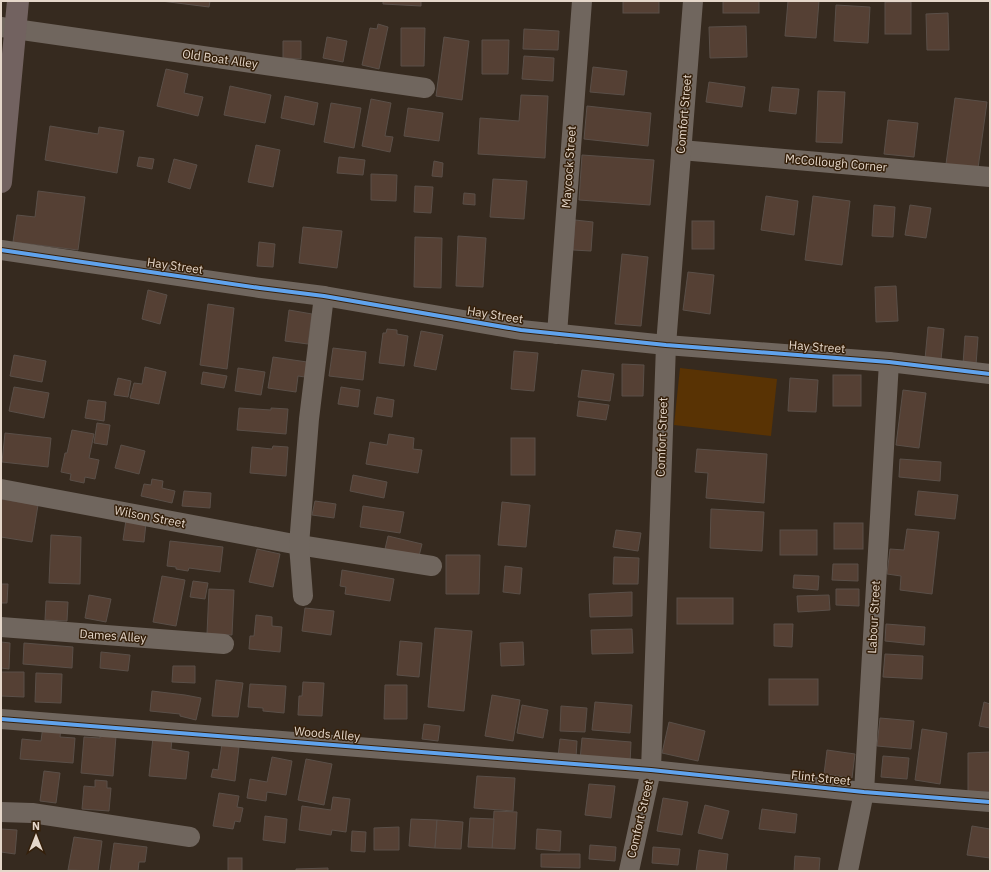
<svg xmlns="http://www.w3.org/2000/svg" width="991" height="872" font-family="'IBM Plex Sans',sans-serif">
  <style>
    .green { fill: #593304 }
    .building { fill: #554034; stroke: #5a4f48 }
    .lines { fill: none; stroke-linecap: round; stroke-linejoin: round }
    .minor { stroke: #70665e; stroke-width: 20 }
    .primary { stroke: #726260; stroke-width: 22 }
    .cycleway-casing { stroke: #35200b; stroke-width: 6 }
    .cycleway { stroke: #60a3ed; stroke-width: 4 }
    .labels { text-anchor: middle; stroke-width: 3; stroke-linejoin: round; paint-order: stroke }
    .street-label { font-size: 12px; fill: #e5d7ca; stroke: #35200b }
  </style>
  <rect width="100%" height="100%" fill="#362a1f"/>
  <polygon class="green" points="680,368 777,379 771,436 674,425"/>
  <g class="building">
    <polygon points="161,1 210,1 209,7"/>
    <polygon points="383,1 421,1 421,6 383,4"/>
    <rect x="623" y="1" width="36" height="12"/>
    <rect x="723" y="1" width="36" height="12"/>
    <polygon points="788,1 819,1 816,38 785,36"/>
    <rect x="885" y="2" width="26" height="32"/>
    <polygon points="836,5 870,7 868,43 834,41"/>
    <polygon points="948,13 949,50 927,50 926,14"/>
    <polygon points="378,24 388,27 379,69 362,65 370,28 377,29"/>
    <polygon points="746,26 747,57 710,58 709,27"/>
    <polygon points="401,28 425,28 424,66 401,66"/>
    <polygon points="524,29 559,31 558,50 523,49"/>
    <polygon points="327,37 347,41 343,62 323,58"/>
    <polygon points="444,37 469,41 462,100 436,96"/>
    <polygon points="482,40 509,40 508,74 482,74"/>
    <polygon points="283,41 301,41 301,59 283,58"/>
    <polygon points="524,56 554,58 553,81 522,79"/>
    <polygon points="593,67 627,71 624,95 590,92"/>
    <polygon points="166,69 188,74 184,93 203,97 198,116 157,106"/>
    <polygon points="709,82 745,87 742,107 706,102"/>
    <polygon points="230,86 271,95 265,123 224,115"/>
    <polygon points="772,87 799,89 796,114 769,111"/>
    <polygon points="818,91 845,92 842,143 816,142"/>
    <polygon points="521,95 548,96 545,158 478,154 480,118 519,121"/>
    <polygon points="285,96 318,103 314,125 281,118"/>
    <polygon points="955,98 987,102 978,168 946,164"/>
    <polygon points="371,99 391,103 385,136 393,137 390,152 362,146"/>
    <polygon points="331,103 361,108 354,148 324,142"/>
    <polygon points="587,106 651,113 648,146 584,139"/>
    <polygon points="408,108 443,113 439,141 404,136"/>
    <polygon points="888,120 918,123 914,157 884,154"/>
    <polygon points="50,126 98,134 99,127 124,131 117,173 45,160"/>
    <polygon points="256,145 280,150 273,187 248,182"/>
    <polygon points="582,155 654,160 650,205 579,200"/>
    <polygon points="139,157 154,159 152,169 137,166"/>
    <polygon points="339,157 365,160 363,175 337,173"/>
    <polygon points="174,159 197,165 190,189 168,182"/>
    <polygon points="434,161 443,163 442,177 432,176"/>
    <polygon points="371,174 397,175 396,201 371,200"/>
    <polygon points="493,179 527,181 524,219 490,217"/>
    <polygon points="415,186 433,187 431,213 414,212"/>
    <polygon points="38,191 85,197 78,250 13,242 17,215 35,217"/>
    <polygon points="464,193 475,194 475,205 463,204"/>
    <polygon points="766,196 798,201 794,235 761,230"/>
    <polygon points="813,196 850,201 842,265 805,260"/>
    <polygon points="874,205 895,207 893,237 872,236"/>
    <polygon points="910,205 931,208 926,238 905,235"/>
    <polygon points="575,220 593,222 591,251 573,250"/>
    <rect x="692" y="221" width="22" height="28"/>
    <polygon points="303,227 342,231 337,268 299,263"/>
    <polygon points="458,236 486,238 483,287 456,286"/>
    <polygon points="415,237 442,238 441,288 414,287"/>
    <polygon points="259,242 275,244 273,267 257,266"/>
    <polygon points="622,254 648,257 641,326 615,324"/>
    <polygon points="688,272 714,275 710,314 683,310"/>
    <polygon points="896,286 898,321 876,322 875,287"/>
    <polygon points="148,290 167,295 160,324 142,319"/>
    <polygon points="208,304 234,308 227,369 200,365"/>
    <polygon points="289,310 312,314 308,344 285,341"/>
    <polygon points="928,327 944,329 941,360 925,359"/>
    <polygon points="387,329 397,330 397,334 408,336 404,366 379,363 383,333 386,333"/>
    <polygon points="421,331 443,335 436,370 414,366"/>
    <polygon points="965,336 978,337 976,365 963,364"/>
    <polygon points="333,348 366,352 363,380 329,376"/>
    <polygon points="514,351 538,353 534,391 511,389"/>
    <polygon points="14,355 46,361 42,382 10,376"/>
    <polygon points="273,357 307,362 305,377 298,376 296,392 268,388"/>
    <polygon points="622,364 644,365 643,396 622,396"/>
    <polygon points="145,367 166,372 159,404 130,398 134,383 142,384"/>
    <polygon points="238,368 265,372 261,395 235,391"/>
    <polygon points="582,370 614,374 610,401 578,397"/>
    <polygon points="203,372 227,376 224,388 201,384"/>
    <rect x="833" y="375" width="28" height="31"/>
    <polygon points="118,378 131,381 128,397 114,395"/>
    <polygon points="790,378 818,380 816,412 788,411"/>
    <polygon points="14,387 49,393 44,418 9,411"/>
    <polygon points="341,387 360,390 358,407 338,404"/>
    <polygon points="903,390 926,393 919,448 896,445"/>
    <polygon points="377,397 394,400 392,417 374,414"/>
    <polygon points="88,400 106,402 104,421 85,418"/>
    <polygon points="579,401 609,405 606,420 577,416"/>
    <polygon points="239,408 271,410 271,408 288,409 286,434 237,430"/>
    <polygon points="97,423 110,425 107,445 94,443"/>
    <polygon points="72,430 94,434 89,458 99,460 95,479 85,477 84,483 70,480 71,474 61,472 65,453 67,453"/>
    <polygon points="5,433 51,438 48,467 2,462"/>
    <polygon points="389,434 414,438 413,449 422,450 418,473 366,464 370,442 387,445"/>
    <rect x="511" y="438" width="24" height="37"/>
    <polygon points="121,445 145,451 139,474 115,468"/>
    <polygon points="273,446 288,447 286,476 250,473 252,447 272,449"/>
    <polygon points="697,449 767,454 764,503 706,498 708,473 695,472"/>
    <polygon points="900,459 941,462 940,481 899,477"/>
    <polygon points="353,475 387,482 384,498 350,491"/>
    <polygon points="152,479 163,481 162,488 175,491 172,503 141,496 144,484 151,485"/>
    <polygon points="184,491 211,493 210,508 182,506"/>
    <polygon points="918,491 958,495 955,519 915,515"/>
    <polygon points="1,499 38,505 32,542 1,537"/>
    <polygon points="315,501 336,504 334,518 312,515"/>
    <polygon points="502,502 530,505 526,547 498,545"/>
    <polygon points="363,506 404,512 400,533 360,527"/>
    <polygon points="711,509 764,512 762,551 710,548"/>
    <polygon points="126,520 146,523 144,542 123,540"/>
    <rect x="834" y="523" width="29" height="26"/>
    <polygon points="907,529 939,532 932,594 900,590 901,576 887,574 890,549 904,550"/>
    <polygon points="616,530 641,533 638,551 613,547"/>
    <rect x="780" y="530" width="37" height="25"/>
    <polygon points="51,535 81,537 80,584 49,583"/>
    <polygon points="388,536 422,544 419,556 385,549"/>
    <polygon points="170,541 223,547 220,572 189,568 188,571 176,569 176,567 167,566"/>
    <polygon points="257,549 280,554 273,587 249,582"/>
    <polygon points="446,555 480,555 479,594 446,594"/>
    <polygon points="614,557 639,558 638,584 613,584"/>
    <polygon points="833,564 858,564 858,581 832,580"/>
    <polygon points="505,566 522,568 520,594 503,592"/>
    <polygon points="342,570 394,579 390,601 345,594 346,587 340,586"/>
    <polygon points="794,575 819,576 818,590 793,588"/>
    <polygon points="162,576 185,580 176,626 153,622"/>
    <polygon points="193,581 208,583 205,599 190,597"/>
    <polygon points="1,584 8,584 7,603 1,603"/>
    <polygon points="209,589 234,590 232,635 207,634"/>
    <polygon points="836,589 859,589 859,606 836,605"/>
    <polygon points="632,592 632,616 590,617 589,594"/>
    <polygon points="89,595 111,599 106,622 85,618"/>
    <polygon points="829,595 830,610 798,612 797,596"/>
    <rect x="677" y="598" width="56" height="26"/>
    <polygon points="46,601 68,602 67,621 45,620"/>
    <polygon points="305,608 334,611 331,635 302,631"/>
    <polygon points="256,615 272,617 272,626 282,627 280,652 249,649 250,636 254,636"/>
    <polygon points="774,624 793,624 792,647 774,646"/>
    <polygon points="886,624 925,627 924,645 885,641"/>
    <polygon points="435,628 472,631 464,711 428,707"/>
    <polygon points="632,629 633,653 592,654 591,630"/>
    <polygon points="400,641 422,643 419,677 397,675"/>
    <polygon points="1,642 10,643 9,669 1,668"/>
    <polygon points="523,642 524,665 501,666 500,643"/>
    <polygon points="24,643 73,647 72,668 23,664"/>
    <polygon points="101,652 130,655 128,671 100,668"/>
    <polygon points="885,654 923,656 922,679 883,677"/>
    <polygon points="173,666 195,666 195,683 172,682"/>
    <polygon points="1,672 24,672 24,697 1,696"/>
    <polygon points="36,673 62,674 61,703 35,702"/>
    <rect x="769" y="679" width="49" height="26"/>
    <polygon points="216,680 243,683 238,717 212,716"/>
    <polygon points="303,682 324,683 322,716 298,715 299,696 302,696"/>
    <polygon points="250,684 286,686 284,713 263,711 263,708 248,707"/>
    <polygon points="385,685 407,685 407,719 384,719"/>
    <polygon points="152,691 185,695 201,698 196,720 180,716 180,714 150,711"/>
    <polygon points="492,695 520,700 513,741 485,736"/>
    <polygon points="595,702 632,705 630,733 592,730"/>
    <polygon points="984,702 990,704 990,728 979,726"/>
    <polygon points="522,705 548,710 543,738 517,733"/>
    <polygon points="561,706 587,708 585,732 560,731"/>
    <polygon points="880,718 914,721 911,749 877,746"/>
    <polygon points="669,722 705,731 698,761 662,753"/>
    <polygon points="424,724 440,726 438,741 422,739"/>
    <polygon points="43,726 61,728 60,737 75,738 73,763 20,759 22,739 41,741"/>
    <polygon points="922,729 947,733 940,784 915,780"/>
    <polygon points="100,734 116,736 113,776 81,773 84,737 100,738"/>
    <polygon points="153,737 172,739 171,749 189,752 186,779 149,776"/>
    <polygon points="582,738 631,742 630,764 580,760"/>
    <polygon points="560,739 577,741 576,758 558,757"/>
    <polygon points="222,744 239,747 235,781 211,777 213,769 218,770"/>
    <polygon points="827,750 855,754 852,778 824,774"/>
    <polygon points="990,752 990,792 968,792 968,753"/>
    <polygon points="883,756 909,758 907,779 881,777"/>
    <polygon points="272,757 292,761 286,795 267,792 266,801 247,798 250,779 267,782"/>
    <polygon points="306,759 332,764 324,805 298,800"/>
    <polygon points="44,771 60,773 56,803 40,801"/>
    <polygon points="477,776 515,778 513,811 474,808"/>
    <polygon points="95,780 107,781 107,788 111,788 109,811 82,809 84,786 95,787"/>
    <polygon points="589,784 615,786 611,818 585,815"/>
    <polygon points="219,793 239,796 237,807 243,808 240,822 235,821 233,829 213,826"/>
    <polygon points="333,797 350,799 346,832 332,830 331,835 299,830 302,806 331,810"/>
    <polygon points="663,798 688,802 682,835 657,831"/>
    <polygon points="705,805 729,811 722,839 698,833"/>
    <polygon points="762,809 797,814 795,833 759,829"/>
    <polygon points="494,811 517,812 515,849 492,848"/>
    <polygon points="265,816 287,819 285,843 263,840"/>
    <polygon points="470,818 494,819 492,848 468,847"/>
    <polygon points="411,819 437,820 435,848 409,846"/>
    <polygon points="437,820 463,822 461,849 435,848"/>
    <polygon points="972,826 990,829 990,858 967,855"/>
    <polygon points="399,827 399,850 374,850 374,828"/>
    <polygon points="1,829 17,830 15,854 1,852"/>
    <polygon points="537,829 561,831 560,851 536,849"/>
    <polygon points="352,831 366,832 365,852 351,851"/>
    <polygon points="74,837 102,841 98,871 68,870"/>
    <polygon points="114,843 147,847 145,862 139,862 138,871 110,871"/>
    <polygon points="590,845 616,847 615,861 589,859"/>
    <polygon points="653,847 680,849 678,865 652,863"/>
    <polygon points="699,850 728,854 726,871 696,871"/>
    <polygon points="541,854 580,854 580,868 541,867"/>
    <polygon points="795,856 820,858 819,871 794,871"/>
    <rect x="228" y="858" width="14" height="13"/>
    <polygon points="328,868 328,871 296,871 296,869"/>
  </g>
  <g class="lines">
    <g class="minor">
      <polyline points="1,27 425,88"/>
      <polyline points="681,150 990,177"/>
      <polyline points="1,250 260,288 324,296 521,330 666,345 889,362 990,374"/>
      <polyline points="557,334 582,1"/>
      <polyline points="1,489 299,545 432,566"/>
      <polyline points="303,596 299,545 309,419 324,296"/>
      <polyline points="1,627 224,644"/>
      <polyline points="1,719 651,770 864,792 990,802"/>
      <polyline points="1,812 32,813 190,837"/>
      <polyline points="629,871 651,770 666,345 693,1"/>
      <polyline points="848,871 864,792 889,362"/>
    </g>
    <polyline class="primary" points="1,182 18,1"/>
    <defs>
      <g id="cycleway">
        <polyline points="1,250 260,288 324,296 521,330 666,345 889,362 990,374"/>
        <polyline points="1,719 651,770 864,792 990,802"/>
      </g>
    </defs>
    <use href="#cycleway" class="cycleway-casing"/>
    <use href="#cycleway" class="cycleway"/>
  </g>
  <g class="labels">
    <g class="street-label">
      <text transform="translate(220 59) rotate(8)" y="4">Old Boat Alley</text>
      <text transform="translate(684 114) rotate(-85)" y="4">Comfort Street</text>
      <text transform="translate(836 163) rotate(5)" y="4">McCollough Corner</text>
      <text transform="translate(569 167) rotate(-86)" y="4">Maycock Street</text>
      <text transform="translate(175 266) rotate(8)" y="4">Hay Street</text>
      <text transform="translate(495 315) rotate(9)" y="4">Hay Street</text>
      <text transform="translate(817 347) rotate(4)" y="4">Hay Street</text>
      <text transform="translate(662 437) rotate(-88)" y="4">Comfort Street</text>
      <text transform="translate(150 517) rotate(11)" y="4">Wilson Street</text>
      <text transform="translate(874 617) rotate(-87)" y="4">Labour Street</text>
      <text transform="translate(113 636) rotate(4)" y="4">Dames Alley</text>
      <text transform="translate(327 734) rotate(5)" y="4">Woods Alley</text>
      <text transform="translate(821 778) rotate(6)" y="4">Flint Street</text>
      <text transform="translate(640 819) rotate(-77)" y="4">Comfort Street</text>
    </g>
  </g>
  <rect width="991" height="872" fill="none" stroke="#e5d7ca" stroke-width="4"/>
  <g transform="translate(36 836)" stroke="#35200b" stroke-width="3" paint-order="stroke">
  <path d="M0-3L7 15L0 10L-7 15Z" fill="#e5d7ca"/>
  <text y="-6" font-size="11" font-weight="bold" text-anchor="middle" fill="#e5d7ca">N</text>
  </g>
</svg>
